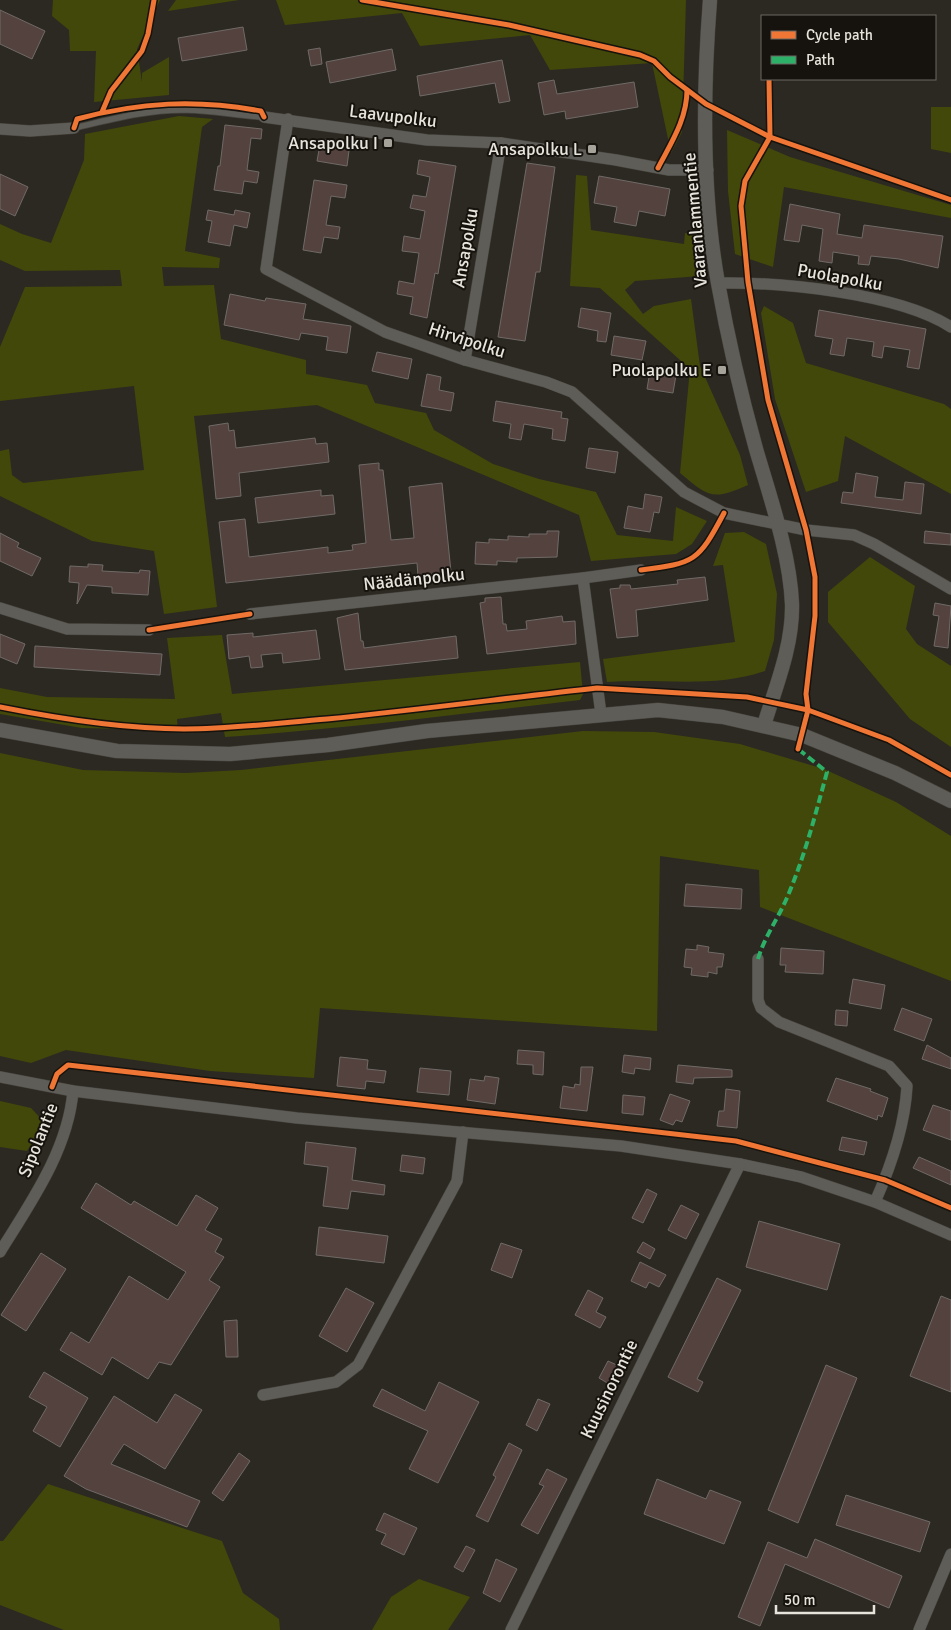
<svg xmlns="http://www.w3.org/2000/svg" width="951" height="1630" font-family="Signika,sans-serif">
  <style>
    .green { fill: #42480a }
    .building { fill: #54423e; stroke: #706a67 }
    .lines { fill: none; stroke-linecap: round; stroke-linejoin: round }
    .service-casing { stroke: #46443e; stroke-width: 7 }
    .minor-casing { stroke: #46443e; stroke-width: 12 }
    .tertiary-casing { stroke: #46443e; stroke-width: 15 }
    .service { stroke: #5f5d58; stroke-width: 5.5 }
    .minor { stroke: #5f5d58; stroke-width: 11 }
    .tertiary { stroke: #5f5d58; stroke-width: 14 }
    .quiet { stroke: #2db169; stroke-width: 4; stroke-dasharray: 8 4; stroke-linecap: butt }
    .cycleway-casing { stroke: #16130e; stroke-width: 8 }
    .cycleway { stroke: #f07635; stroke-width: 5 }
    .poi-dot { fill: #a6a39b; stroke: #16130e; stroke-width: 2 }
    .labels { text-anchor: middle; stroke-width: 4; stroke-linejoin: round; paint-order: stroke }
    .street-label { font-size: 18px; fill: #e7e4dc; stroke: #16130e }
    .poi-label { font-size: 18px; fill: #e7e4dc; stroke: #16130e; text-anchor: end }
  </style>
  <rect width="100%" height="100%" fill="#2c2922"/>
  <g class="green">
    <polygon points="53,0 160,0 137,49 142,82 142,73 169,57 169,95 94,102 96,51 70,51 69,30 52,16"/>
    <polygon points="176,0 239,0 168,11"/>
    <polygon points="276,0 686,0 682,132 671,153 652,63 550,70 530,35 420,46 402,13 285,25"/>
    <polygon points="931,107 951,107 951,153 931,149"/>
    <polygon points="179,116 213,119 202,127 185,251 220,258 219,268 162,267 164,286 214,285 221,339 306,360 306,374 367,385 375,403 426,413 434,430 493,464 539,479 596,492 617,535 673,541 676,507 707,521 692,544 676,554 591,561 579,515 317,405 194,416 217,607 164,614 154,551 92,541 0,496 0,451 9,449 12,475 23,483 144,470 134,386 0,401 0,347 25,287 122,286 120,270 25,271 0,260 0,224 22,234 51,243 84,160 85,134"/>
    <polygon points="727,130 790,157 951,205 951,218 784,187 773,267 735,254 728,191"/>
    <path d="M576,175L587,176L591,230L684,244L685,233L695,234L700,276L635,281L625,290L643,314L654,306L691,299L700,366L740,455L748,485C712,501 709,497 680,473L690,369L600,288L570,286Z"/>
    <polygon points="764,306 793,323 806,363 944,404 951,409 951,494 845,436 838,481 806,492 775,399 761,313"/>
    <path d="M744,532L766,544L777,594L774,640L765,671C714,689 661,678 607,682L603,659L735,642L723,565L713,566L725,533Z"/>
    <polygon points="870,557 915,586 906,629 917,644 951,666 951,747 910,719 828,622 828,592"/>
    <path d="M222,635L232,694L580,662L583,694L580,700C462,714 344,729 225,737L221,713L177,719L178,730L82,728L0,714V688L47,697L175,699L167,638Z"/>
    <polygon points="583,731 654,732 740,744 824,769 896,802 951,836 951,981 760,907 759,870 660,856 657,1031 320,1008 314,1078 210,1071 66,1050 31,1063 0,1056 0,753 83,770 186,773 241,770"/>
    <polygon points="0,1101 31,1108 45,1123 27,1151 0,1147"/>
    <polygon points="48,1484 222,1541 243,1593 279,1619 280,1630 64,1630 0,1605 0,1541 3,1541"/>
    <polygon points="419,1579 470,1597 448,1630 372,1630 391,1597"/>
  </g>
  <g class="building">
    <polygon points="0,10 45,31 32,59 0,44"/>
    <polygon points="243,27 247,50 182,61 178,38"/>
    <polygon points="320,48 322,64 311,66 308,50"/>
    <polygon points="392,49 396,70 330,83 326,62"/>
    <polygon points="502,60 510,101 499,103 495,83 420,96 417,76"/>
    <polygon points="554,80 557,94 634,82 638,107 566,119 565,111 544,115 538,83"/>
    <polygon points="225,125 262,129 261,139 251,138 247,170 259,172 257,183 244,181 242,194 214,190 218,166 220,166"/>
    <polygon points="321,139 350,143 347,166 317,161"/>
    <polygon points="419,160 456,166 438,274 435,273 427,318 410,314 413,297 397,294 399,281 414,284 419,253 402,251 404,236 420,239 425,211 410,208 413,195 426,197 430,177 417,174"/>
    <polygon points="527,163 555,167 540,272 536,272 525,341 498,337"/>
    <polygon points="0,174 28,187 15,216 0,209"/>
    <polygon points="599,176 670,189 665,216 639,211 636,226 614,222 617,207 594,203"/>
    <polygon points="314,180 347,185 345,198 331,196 326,225 340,227 338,239 324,237 321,253 303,250"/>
    <polygon points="790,204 840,214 837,234 862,238 864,225 943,236 938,268 899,259 871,256 869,265 858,264 859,256 833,252 832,263 819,261 823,229 802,225 799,242 784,240"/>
    <polygon points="208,210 234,215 235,210 250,213 247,228 234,225 230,246 208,242 212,221 206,220"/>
    <polygon points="230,294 265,301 266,298 306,304 303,319 351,326 347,353 326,350 328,337 301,333 299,340 224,325"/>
    <polygon points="581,308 611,313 606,342 597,341 598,331 578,327"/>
    <polygon points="819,310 926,329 919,369 907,367 910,350 884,346 882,358 872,356 874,342 847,338 844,356 830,354 833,339 815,336"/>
    <polygon points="614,336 646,341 642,360 611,355"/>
    <polygon points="377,352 412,359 408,379 372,371"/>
    <polygon points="650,371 676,375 673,393 647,389"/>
    <polygon points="427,374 441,377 439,390 454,393 451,411 421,406"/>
    <polygon points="496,401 562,412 561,418 568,419 565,441 552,439 553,429 524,424 521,440 509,438 511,424 493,421"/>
    <polygon points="228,423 229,431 234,430 236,448 315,438 316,444 327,443 329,462 239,473 241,496 216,499 209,426"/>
    <polygon points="589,448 618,452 615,473 586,468"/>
    <polygon points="379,463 379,470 383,470 391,540 414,538 409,487 442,483 451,572 418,576 417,563 226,583 219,522 245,519 249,557 328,547 328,553 353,550 352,545 366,543 359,465"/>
    <polygon points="856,473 878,477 875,497 903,500 905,482 924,484 921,514 841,503 843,492 853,493"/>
    <polygon points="321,490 321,496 333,495 335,514 258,523 255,498"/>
    <polygon points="645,494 662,497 659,513 654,512 650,532 624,528 628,506 643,509"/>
    <polygon points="547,531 559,531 557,557 517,558 517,562 497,561 497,565 475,564 476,542 489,543 489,539 508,540 508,536 529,537 529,534 547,534"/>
    <polygon points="925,531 951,534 951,545 924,543"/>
    <polygon points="0,533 19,543 17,547 41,558 32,576 0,561"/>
    <polygon points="88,564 103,565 102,571 139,573 140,570 150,571 148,595 112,593 112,587 87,585 77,604 79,583 69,582 70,566 88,567"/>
    <polygon points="705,577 708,600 636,610 638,636 617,638 610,589 620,588 620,585 630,585 631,589 678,584 677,580"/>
    <polygon points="501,597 503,624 506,624 507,631 527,629 526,621 562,616 563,622 575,621 576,644 487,654 480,603 485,602 485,598"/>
    <polygon points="935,603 951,606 948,648 934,646 939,616 933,615"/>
    <polygon points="358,613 361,641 363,641 364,648 456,636 458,658 345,670 337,618"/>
    <polygon points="316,630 320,659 283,663 282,653 261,655 263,667 251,668 249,656 229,659 227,635 253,633 253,637"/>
    <polygon points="0,634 25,644 17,664 0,657"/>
    <polygon points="35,646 162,654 160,675 34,667"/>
    <polygon points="686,884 742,889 741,909 684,906"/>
    <polygon points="697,945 709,947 708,952 724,954 722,967 717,967 717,974 708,972 708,977 691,975 692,968 684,967 686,949 697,950"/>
    <polygon points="781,948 824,951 823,974 785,972 786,965 780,965"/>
    <polygon points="853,979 885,985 881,1009 849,1003"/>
    <polygon points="902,1008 932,1019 924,1041 894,1030"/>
    <polygon points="836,1010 848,1011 847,1026 835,1025"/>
    <polygon points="927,1045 951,1058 951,1069 922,1059"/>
    <polygon points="518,1050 544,1052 543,1075 533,1074 533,1065 517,1064"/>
    <polygon points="624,1055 651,1058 650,1070 635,1068 634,1074 622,1072"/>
    <polygon points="340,1057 368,1060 367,1069 386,1071 384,1083 366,1081 365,1089 337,1086"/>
    <polygon points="678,1065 732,1070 732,1077 694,1078 693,1084 676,1082"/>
    <polygon points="581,1067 593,1067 587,1111 560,1108 563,1086 574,1088 575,1084 580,1085"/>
    <polygon points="420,1068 451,1071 449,1095 417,1092"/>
    <polygon points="485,1076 499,1078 495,1104 467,1100 470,1079 484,1081"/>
    <polygon points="836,1078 871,1089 870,1091 888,1098 882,1117 878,1115 877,1120 827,1101"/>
    <polygon points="726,1089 740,1091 737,1128 717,1126 719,1111 724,1111"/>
    <polygon points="670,1094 690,1101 682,1122 676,1120 673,1125 660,1120"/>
    <polygon points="623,1095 645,1097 643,1115 622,1113"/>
    <polygon points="933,1105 951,1111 951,1140 923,1130"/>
    <polygon points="842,1137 867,1142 864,1155 839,1150"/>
    <polygon points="306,1142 356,1148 352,1180 385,1185 384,1195 351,1191 348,1209 323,1206 328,1167 304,1164"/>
    <polygon points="402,1155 425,1158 423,1174 400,1171"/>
    <polygon points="919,1157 951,1171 951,1185 913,1168"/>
    <polygon points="96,1183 131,1205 134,1201 177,1226 196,1195 218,1208 205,1230 222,1239 215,1252 224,1257 209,1280 220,1287 171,1365 159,1362 148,1379 112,1357 102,1375 60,1350 71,1332 89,1343 129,1276 168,1300 186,1272 81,1208"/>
    <polygon points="647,1189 657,1194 643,1223 632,1218"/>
    <polygon points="681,1205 699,1214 686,1239 668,1230"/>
    <polygon points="759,1221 840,1244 827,1290 746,1267"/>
    <polygon points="319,1227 388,1236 384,1263 316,1255"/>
    <polygon points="643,1242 655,1249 650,1259 637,1252"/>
    <polygon points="501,1243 522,1250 512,1278 491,1270"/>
    <polygon points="41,1253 66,1269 26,1331 1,1315"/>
    <polygon points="640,1262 666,1275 659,1287 649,1282 646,1288 631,1281"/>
    <polygon points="717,1278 741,1290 697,1379 703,1382 698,1392 668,1377"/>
    <polygon points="346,1288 374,1303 347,1352 319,1336"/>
    <polygon points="588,1290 603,1298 596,1312 606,1317 600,1328 575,1315"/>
    <polygon points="941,1296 951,1300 951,1392 910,1376"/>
    <polygon points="237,1320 238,1357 226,1357 224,1321"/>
    <polygon points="608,1361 621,1367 617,1375 620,1377 614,1387 599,1378"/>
    <polygon points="826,1365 857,1378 798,1523 768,1510"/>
    <polygon points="44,1372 88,1398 60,1447 33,1431 47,1407 29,1397"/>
    <polygon points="439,1382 479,1402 438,1483 409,1469 428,1431 373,1406 382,1389 425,1411"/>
    <polygon points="175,1394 202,1410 165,1469 124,1444 111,1464 200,1501 187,1527 86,1489 64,1476 114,1396 157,1423"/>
    <polygon points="538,1399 550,1404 537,1431 526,1425"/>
    <polygon points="509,1443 522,1450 488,1522 476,1516 496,1477 493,1475"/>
    <polygon points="239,1453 250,1461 223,1501 212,1493"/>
    <polygon points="547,1469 567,1479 538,1534 521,1525 544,1486 539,1484"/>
    <polygon points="657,1479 706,1499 710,1490 741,1502 724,1544 644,1514"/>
    <polygon points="846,1495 930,1522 920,1552 836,1525"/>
    <polygon points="384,1513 417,1528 404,1555 381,1544 386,1534 376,1530"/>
    <polygon points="815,1539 902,1576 889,1608 785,1564 760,1626 738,1617 768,1542 807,1558"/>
    <polygon points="466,1546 475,1550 463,1572 454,1567"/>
    <polygon points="496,1559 517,1569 500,1602 483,1593"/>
  </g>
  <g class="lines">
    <defs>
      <path id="service" d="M74,128C112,119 149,109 187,110C213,110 238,116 264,117"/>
      <g id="minor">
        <polyline points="264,117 427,140 501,143 616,160 669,170 708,170"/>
        <polyline points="288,119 266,269 385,332 465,360 546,382 572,392 684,492 724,513 806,530 854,535 874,544 951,589"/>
        <polyline points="0,129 30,131 74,128"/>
        <path d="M718,283C781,282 898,293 951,327"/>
        <polyline points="465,360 501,143"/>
        <polyline points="583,578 641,570"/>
        <polyline points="0,608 67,629 149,630"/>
        <polyline points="250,614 583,578 601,714"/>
        <path d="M758,959V1000L761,1008L779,1022L889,1066L907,1086C905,1125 891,1166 875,1202"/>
        <polyline points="0,1077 73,1091 297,1118 621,1146 740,1164 801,1177 875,1202 951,1235"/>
        <path d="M0,1252C31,1202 68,1150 73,1091"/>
        <polyline points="263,1395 336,1382 358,1365 457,1181 463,1132"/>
        <polyline points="511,1630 740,1164"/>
        <polyline points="919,1630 951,1554"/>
      </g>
      <g id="tertiary">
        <path d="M710,0C703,90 702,194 718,283C728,339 741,395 756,449C770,497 790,554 792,604C793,645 776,686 764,725"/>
        <polyline points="0,730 117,751 230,754 328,745 427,731 658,710 723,717 802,735 895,773 951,801"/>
      </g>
    </defs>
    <use href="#service" class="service-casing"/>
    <use href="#minor" class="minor-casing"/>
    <use href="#tertiary" class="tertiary-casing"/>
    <use href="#service" class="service"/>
    <use href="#minor" class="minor"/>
    <use href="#tertiary" class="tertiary"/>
    <path class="quiet" d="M758,959C764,938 777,920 786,900C804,859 815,816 827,772L798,749"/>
    <defs>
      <g id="cycleway">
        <polyline points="362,0 509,25 640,55 654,61 670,77 706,104 770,137 951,200"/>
        <polyline points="769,79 770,137 745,181 741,206 748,282 768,400 806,530 815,577 815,616 806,694 808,710 798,749"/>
        <polyline points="102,112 111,91 142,51 148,34 154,0"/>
        <path d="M74,128L77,119C140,102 196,99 261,111L264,117"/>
        <path d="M658,168C671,143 687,119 687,90"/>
        <path d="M641,570C695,563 698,562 724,513"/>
        <polyline points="149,630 250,614"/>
        <path d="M0,707C60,719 122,729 184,729C232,729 279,723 327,719C417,710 507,698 597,688L747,697L808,710L889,740L951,775"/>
        <polyline points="52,1087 57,1074 68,1065 736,1141 885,1180 951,1208"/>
      </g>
    </defs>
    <use href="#cycleway" class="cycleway-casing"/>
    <use href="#cycleway" class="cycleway"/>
  </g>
  <g class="poi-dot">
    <rect x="383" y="138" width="10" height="10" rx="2.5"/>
    <rect x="587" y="144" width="10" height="10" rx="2.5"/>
    <rect x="717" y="365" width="10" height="10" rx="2.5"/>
  </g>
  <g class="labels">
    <g class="street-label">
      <text transform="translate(393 116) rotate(7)" y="6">Laavupolku</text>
      <text transform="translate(695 220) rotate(-95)" y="6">Vaaranlammentie</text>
      <text transform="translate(465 248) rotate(-80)" y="6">Ansapolku</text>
      <text transform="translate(840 277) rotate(10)" y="6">Puolapolku</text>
      <text transform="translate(467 340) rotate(18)" y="6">Hirvipolku</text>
      <text transform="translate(414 579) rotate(-6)" y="6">Näädänpolku</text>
      <text transform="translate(38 1140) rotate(-68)" y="6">Sipolantie</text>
      <text transform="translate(609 1389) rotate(-64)" y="6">Kuusinorontie</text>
    </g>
    <g class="poi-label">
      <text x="378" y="149">Ansapolku I</text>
      <text x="582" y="155">Ansapolku L</text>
      <text x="712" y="376">Puolapolku E</text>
    </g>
  </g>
  <rect x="761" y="15" width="175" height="65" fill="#16130e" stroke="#6a6760"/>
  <rect x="771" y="31" width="25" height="8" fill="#f07635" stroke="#6a6760"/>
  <text x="806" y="40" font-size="15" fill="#e7e4dc">Cycle path</text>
  <rect x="771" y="56" width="25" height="8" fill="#2db169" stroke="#6a6760"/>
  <text x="806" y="65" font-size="15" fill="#e7e4dc">Path</text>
  <path d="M776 1605v8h98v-8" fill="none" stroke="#e7e4dc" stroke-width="2.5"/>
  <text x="784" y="1605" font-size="15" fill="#e7e4dc" stroke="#16130e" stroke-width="4" paint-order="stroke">50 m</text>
</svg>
